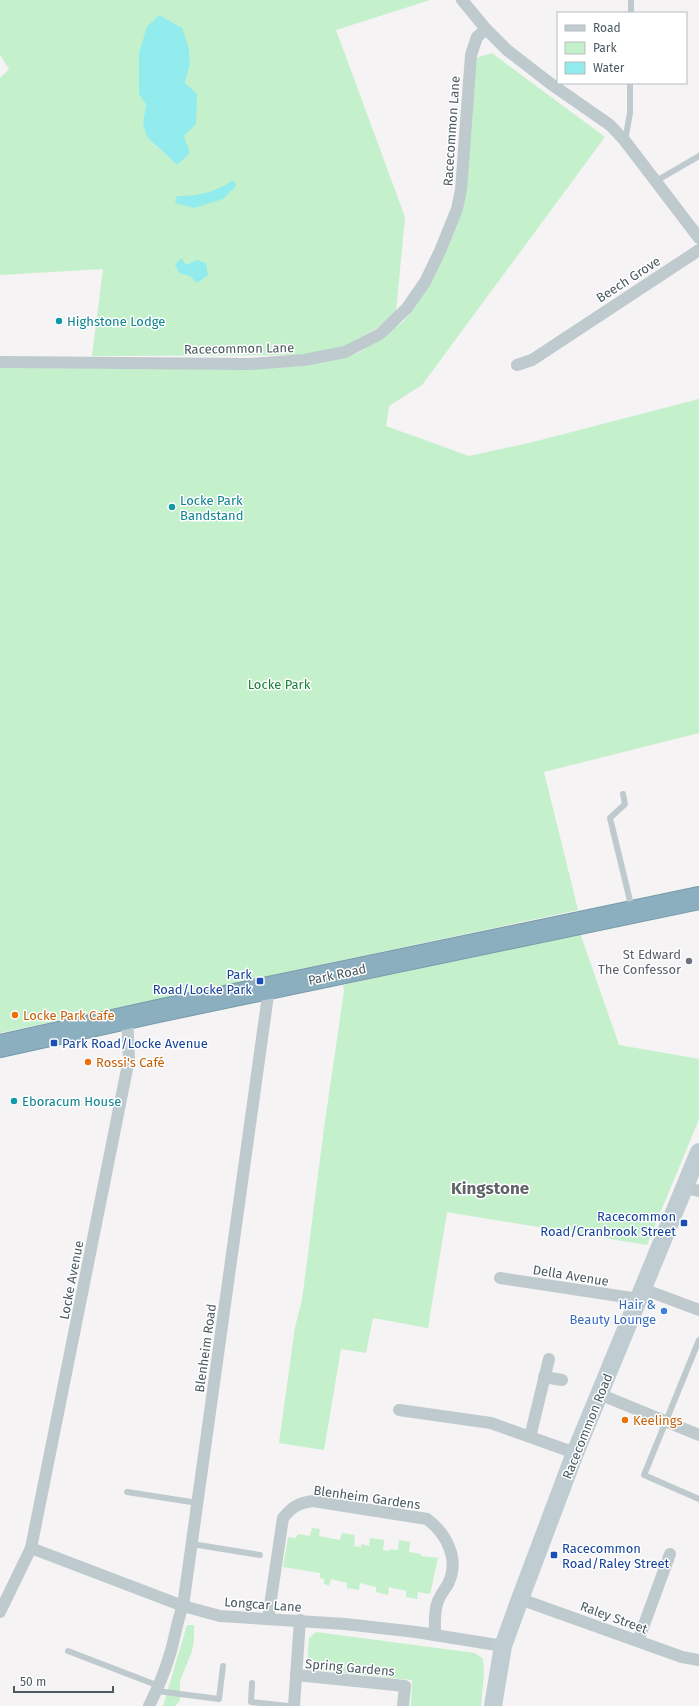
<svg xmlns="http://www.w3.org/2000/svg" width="699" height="1706" font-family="'Fira Sans',sans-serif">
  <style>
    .green { fill: #c4f0cc; fill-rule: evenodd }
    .water { fill: #92ebec }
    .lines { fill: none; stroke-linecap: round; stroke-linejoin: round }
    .highway-casing { stroke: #779bab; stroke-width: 24 }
    .lane { stroke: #becace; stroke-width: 6 }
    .street { stroke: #becace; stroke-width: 12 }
    .secondary { stroke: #bfcdd3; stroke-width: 18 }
    .highway { stroke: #8cafbf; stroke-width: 22 }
    .culture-dot { fill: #0f9aa8; stroke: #fff; stroke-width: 1.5 }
    .worship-dot { fill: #6b7280; stroke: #fff; stroke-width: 1.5 }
    .transit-dot { fill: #1a4fb4; stroke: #fff; stroke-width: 1.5 }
    .food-dot { fill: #e8710a; stroke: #fff; stroke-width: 1.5 }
    .shop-dot { fill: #3f7fe0; stroke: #fff; stroke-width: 1.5 }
    .labels { text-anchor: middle; stroke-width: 3; stroke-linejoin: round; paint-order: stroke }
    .street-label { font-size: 13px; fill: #4a5a60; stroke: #fff }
    .culture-label { font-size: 13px; fill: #0d838f; stroke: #fff; text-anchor: start }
    .park-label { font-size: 13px; fill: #1a8339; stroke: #fff }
    .worship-label { font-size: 13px; fill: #5b616d; stroke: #fff; text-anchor: end }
    .transit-label { font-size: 13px; fill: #164399; stroke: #fff; text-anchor: end }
    .food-label { font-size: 13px; fill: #c56008; stroke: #fff; text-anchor: start }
    .shop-label { font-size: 13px; fill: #366cbe; stroke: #fff; text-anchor: end }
    .district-label { font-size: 17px; font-weight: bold; fill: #5f6467; stroke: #fff }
  </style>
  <rect width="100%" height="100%" fill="#f5f3f3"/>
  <g class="green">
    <path d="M0,0H430L336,30L405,217L396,312L377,328L345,346L302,355L92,356L103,269L0,275V78L9,69L0,55ZM189,49L190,64L185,84L184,136L177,165L155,145L143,123L146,104Z"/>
    <polygon points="492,53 605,137 422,385 389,406 386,426 469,456 529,443 699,399 699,733 544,772 578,910 0,1033 0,368 248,369 305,366 358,353 403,322 416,306 440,261 464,205 476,58"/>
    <polygon points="580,933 619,1045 699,1059 699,1119 647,1245 447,1212 428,1328 373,1318 366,1353 341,1349 324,1450 279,1443 295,1327 302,1300 324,1128 344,991 343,985"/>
    <polygon points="312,1528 320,1529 319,1536 340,1540 342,1533 355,1535 354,1546 361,1547 361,1544 369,1546 370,1538 384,1540 383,1550 390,1551 390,1549 398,1550 399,1540 410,1542 409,1552 421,1554 421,1556 438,1558 430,1594 418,1592 417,1599 406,1597 406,1591 389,1587 388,1595 376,1592 376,1587 360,1583 359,1590 347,1588 347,1583 331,1579 329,1586 324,1584 324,1579 320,1578 320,1573 283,1567 288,1537 296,1538 298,1534 310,1536"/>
    <polygon points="187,1625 194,1625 194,1641 192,1651 180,1681 180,1700 175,1706 163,1706"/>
    <polygon points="316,1632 475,1653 483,1659 484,1674 481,1706 411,1706 412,1680 311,1670 307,1666 309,1638"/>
  </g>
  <g class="water">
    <polygon points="159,15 182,28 189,49 190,64 185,83 197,94 196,124 184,136 190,153 177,165 147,137 143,123 146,104 139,94 139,53 147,27"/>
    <path d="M234,180L236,186L223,199L194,208L175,203L177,196C197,197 218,191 234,180Z"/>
    <polygon points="181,258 186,265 197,260 206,263 208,275 197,283 190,276 179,273 175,265"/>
  </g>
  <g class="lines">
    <defs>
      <polyline id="highway" points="0,1046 158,1011 699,898"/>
    </defs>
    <use href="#highway" class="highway-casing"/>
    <g class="lane">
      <polyline points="631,13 631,0"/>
      <polyline points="625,141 630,113 630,83"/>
      <polyline points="656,181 699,156"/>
      <polyline points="623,794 625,804 610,818 632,909"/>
      <polyline points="699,1340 644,1475 699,1499"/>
      <polyline points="127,1492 198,1503"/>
      <polyline points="192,1544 260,1555"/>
      <polyline points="68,1651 159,1686"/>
      <polyline points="252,1683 251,1702 288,1706"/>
      <polyline points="157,1691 219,1699 223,1666"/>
    </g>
    <g class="street">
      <polyline points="462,0 486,29 507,50 551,84 610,125 625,141 699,238"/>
      <polyline points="0,362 250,364 304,360 345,352 380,334 407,308 425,282 440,251 457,209 461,190 471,55 477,37 486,29"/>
      <polyline points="517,365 532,360 699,250"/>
      <polyline points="685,1188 699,1191"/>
      <polyline points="500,1278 639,1299"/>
      <polyline points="643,1289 699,1310"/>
      <polyline points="544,1377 562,1380"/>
      <polyline points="599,1394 699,1435"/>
      <polyline points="399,1410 491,1423 575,1453"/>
      <polyline points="530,1437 549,1359"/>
      <polyline points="31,1548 183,1606 220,1616 345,1624 416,1632 503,1646"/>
      <polyline points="520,1599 682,1657 699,1660"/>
      <polyline points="0,1612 31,1548 129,1059 127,1017"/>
      <path d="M268,1619L283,1518C292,1507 298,1503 313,1501L427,1519C447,1534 460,1560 448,1584C444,1591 439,1596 437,1604C434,1613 435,1625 435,1635"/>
      <polyline points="638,1641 670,1554"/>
      <polyline points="296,1675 405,1686 403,1706"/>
      <path d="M149,1706C157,1690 164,1674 169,1657C175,1640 176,1623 183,1606L269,988"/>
      <polyline points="294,1706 300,1620"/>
    </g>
    <polyline class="secondary" points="493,1706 503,1646 520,1599 575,1453 699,1152"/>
    <use href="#highway" class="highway"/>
  </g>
  <g class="culture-dot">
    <circle cx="59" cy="321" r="4"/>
    <circle cx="172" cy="507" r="4"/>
    <circle cx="14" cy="1101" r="4"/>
  </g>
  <circle class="worship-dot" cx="689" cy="961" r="4"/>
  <g class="transit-dot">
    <rect x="256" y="977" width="8" height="8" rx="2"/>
    <rect x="50" y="1039" width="8" height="8" rx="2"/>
    <rect x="680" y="1219" width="8" height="8" rx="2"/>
    <rect x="550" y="1551" width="8" height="8" rx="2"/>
  </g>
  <g class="food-dot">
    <circle cx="15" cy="1015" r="4"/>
    <circle cx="88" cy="1062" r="4"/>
    <circle cx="625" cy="1420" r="4"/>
  </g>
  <circle class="shop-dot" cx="664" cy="1311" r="4"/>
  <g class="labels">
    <g class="street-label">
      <text transform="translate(451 131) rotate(-86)" y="5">Racecommon Lane</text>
      <text transform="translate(628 279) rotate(-33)" y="5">Beech Grove</text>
      <text transform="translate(239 348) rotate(-1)" y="5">Racecommon Lane</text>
      <text transform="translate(337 974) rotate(-12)" y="5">Park Road</text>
      <text transform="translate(571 1275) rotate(9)" y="5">Della Avenue</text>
      <text transform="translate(71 1280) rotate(-79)" y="5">Locke Avenue</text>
      <text transform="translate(205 1348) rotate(-82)" y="5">Blenheim Road</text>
      <text transform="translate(587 1426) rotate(-68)" y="5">Racecommon Road</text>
      <text transform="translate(367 1497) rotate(8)" y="5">Blenheim Gardens</text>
      <text transform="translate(263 1604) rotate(4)" y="5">Longcar Lane</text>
      <text transform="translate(614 1617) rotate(20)" y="5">Raley Street</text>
      <text transform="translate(350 1667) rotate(5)" y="5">Spring Gardens</text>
    </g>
    <g class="culture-label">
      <text x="67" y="326">Highstone Lodge</text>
      <text x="180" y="505">Locke Park<tspan x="180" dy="15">Bandstand</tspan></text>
      <text x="22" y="1106">Eboracum House</text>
    </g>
    <g class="park-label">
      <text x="279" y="689">Locke Park</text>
    </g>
    <g class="worship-label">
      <text x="681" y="959">St Edward<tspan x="681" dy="15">The Confessor</tspan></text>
    </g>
    <g class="transit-label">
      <text x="252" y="979">Park<tspan x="252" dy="15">Road/Locke Park</tspan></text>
      <text x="62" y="1048" text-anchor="start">Park Road/Locke Avenue</text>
      <text x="676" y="1221">Racecommon<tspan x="676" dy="15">Road/Cranbrook Street</tspan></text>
      <text x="562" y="1553" text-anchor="start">Racecommon<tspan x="562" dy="15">Road/Raley Street</tspan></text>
    </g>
    <g class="food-label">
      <text x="23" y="1020">Locke Park Cafe</text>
      <text x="96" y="1067">Rossi's Café</text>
      <text x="633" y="1425">Keelings</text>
    </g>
    <g class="shop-label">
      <text x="656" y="1309">Hair &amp;<tspan x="656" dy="15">Beauty Lounge</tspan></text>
    </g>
    <g class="district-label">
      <text x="490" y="1194">Kingstone</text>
    </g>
  </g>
  <rect x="557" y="12" width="130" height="72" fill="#ffffff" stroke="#b7bdbf"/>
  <rect x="565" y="25" width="20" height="6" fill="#bfcdd3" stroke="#b7bdbf"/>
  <text x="593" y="32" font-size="12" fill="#4a5a60">Road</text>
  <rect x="565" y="42" width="20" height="12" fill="#c4f0cc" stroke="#b7bdbf"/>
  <text x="593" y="52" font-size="12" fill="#4a5a60">Park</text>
  <rect x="565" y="62" width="20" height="12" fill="#92ebec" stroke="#b7bdbf"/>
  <text x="593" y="72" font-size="12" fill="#4a5a60">Water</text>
  <path d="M14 1686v6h99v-6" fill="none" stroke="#4a5a60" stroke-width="2"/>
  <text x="20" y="1686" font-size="12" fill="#4a5a60" stroke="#ffffff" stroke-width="3" paint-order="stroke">50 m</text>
</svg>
